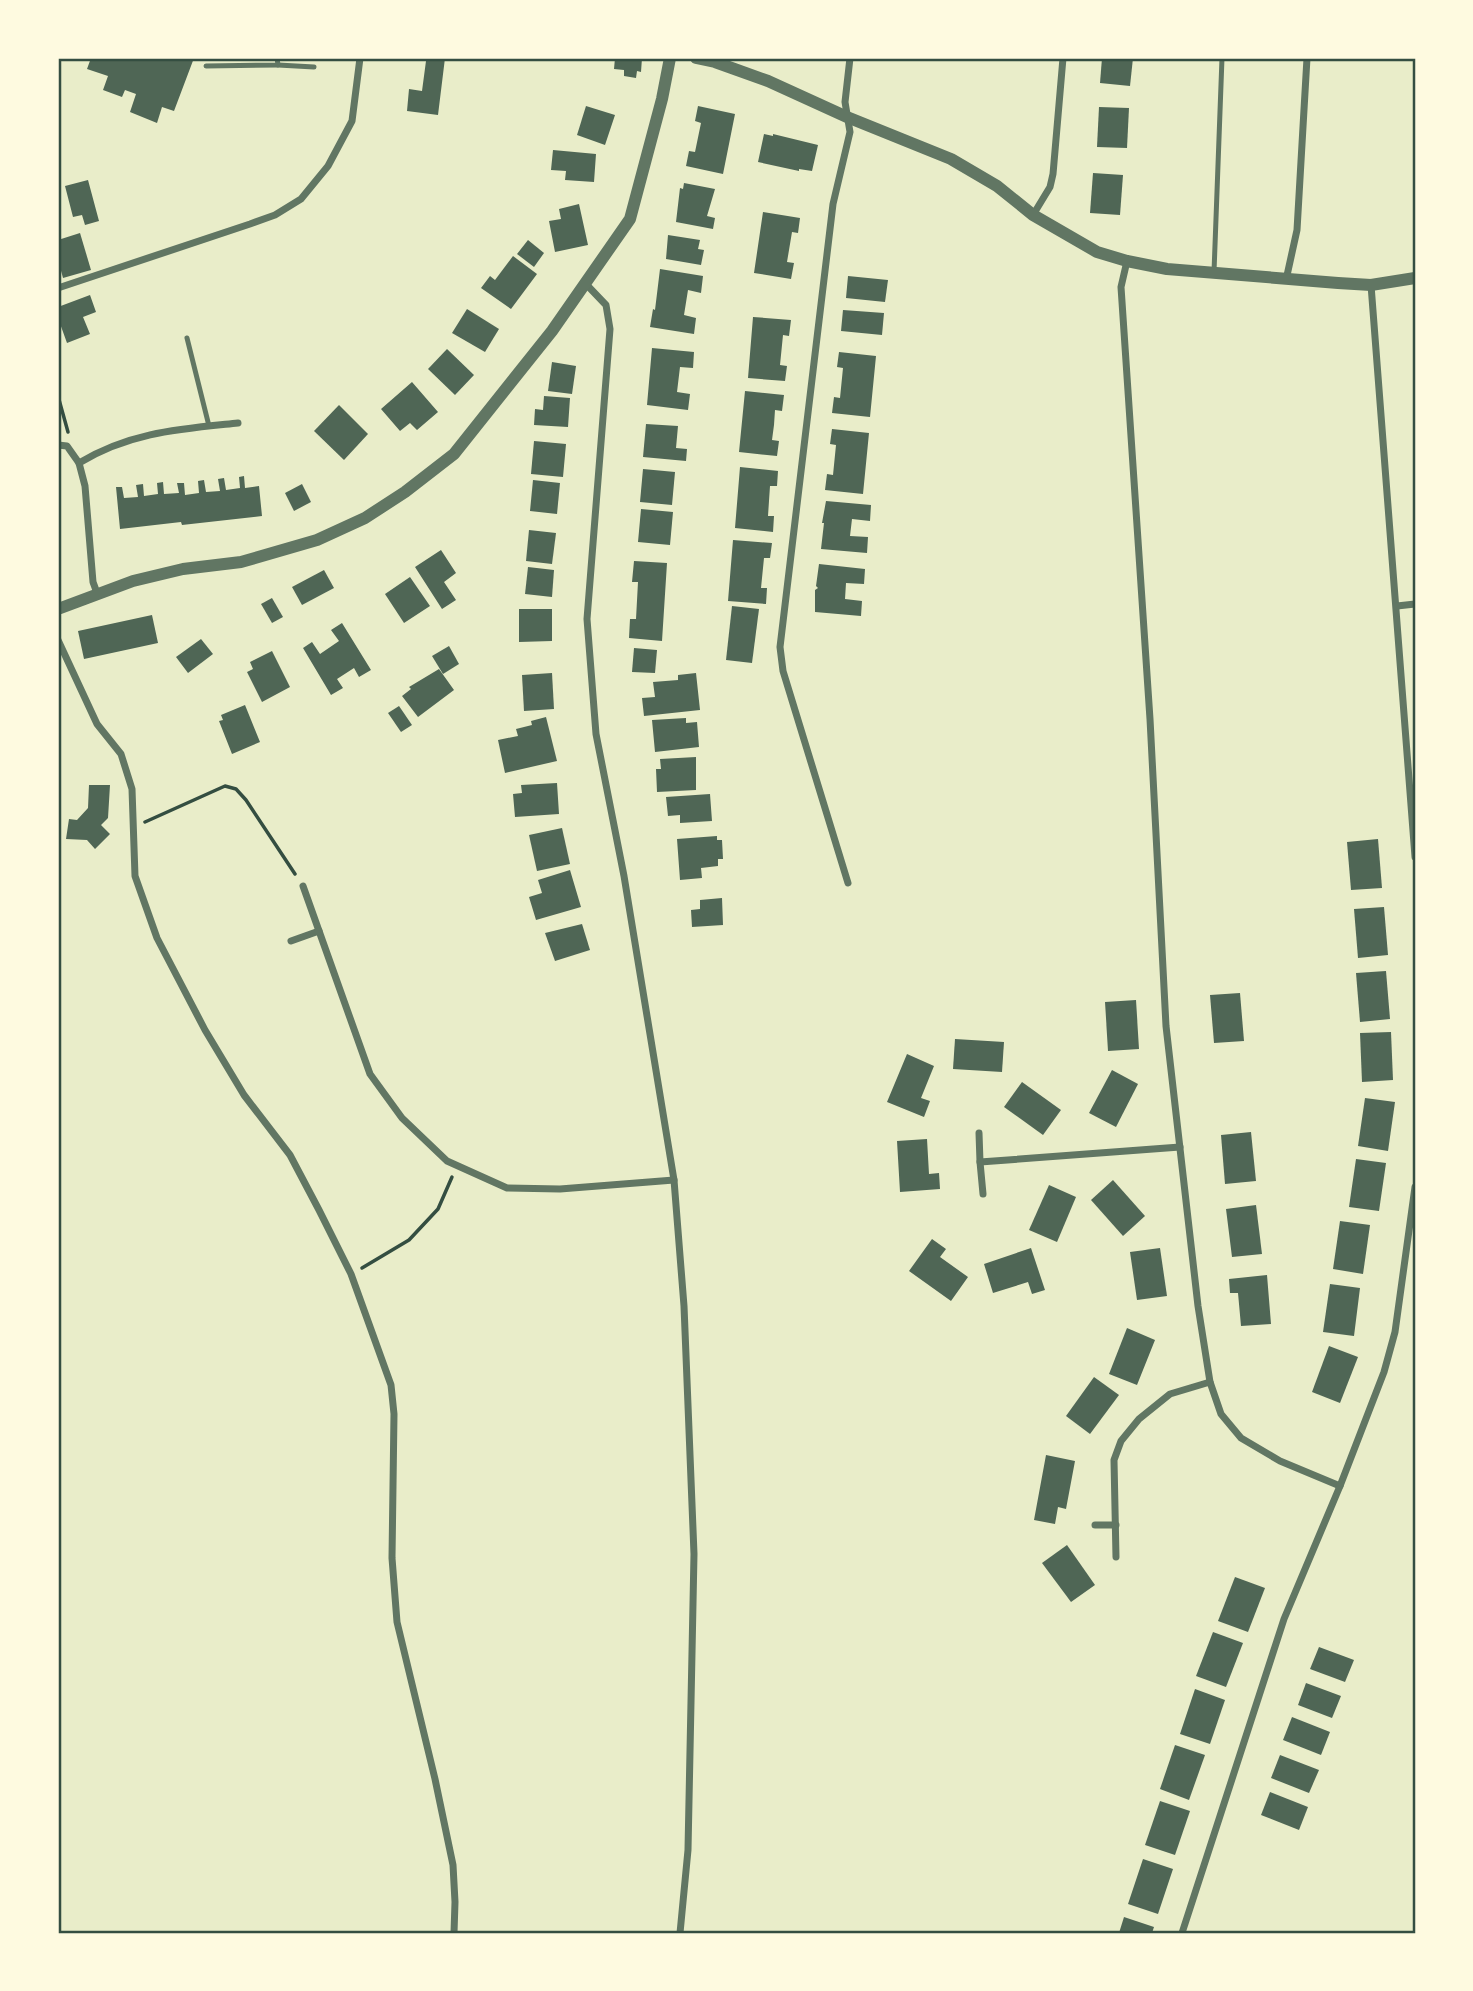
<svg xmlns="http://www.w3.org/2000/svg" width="1473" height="1991" font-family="'IBM Plex Serif',serif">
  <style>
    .building { fill: #4f6655 }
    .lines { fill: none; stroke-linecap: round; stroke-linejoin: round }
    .path { stroke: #344e41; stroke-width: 3.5 }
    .service { stroke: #617663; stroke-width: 5 }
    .minor { stroke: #617663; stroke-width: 7 }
    .tertiary { stroke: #617663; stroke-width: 12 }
    .neatline { fill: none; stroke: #344e41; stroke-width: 2.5 }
  </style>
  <rect width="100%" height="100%" fill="#e9edc9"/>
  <g class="building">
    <polygon points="91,58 194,58 174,111 162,107 157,123 130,112 136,94 125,90 122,97 103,90 108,76 87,69"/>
    <polygon points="411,58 445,58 438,115 407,111 409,89 422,91 426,61"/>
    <polygon points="615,58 642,58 641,72 637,71 636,78 624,76 624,70 614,69"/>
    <polygon points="1102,58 1133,58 1130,86 1100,83"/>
    <polygon points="586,106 615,115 605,145 577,135"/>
    <polygon points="698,106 735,114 723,174 686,166 689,151 695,152 701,123 695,121"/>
    <polygon points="1099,107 1129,108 1127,148 1097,147"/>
    <polygon points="764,134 773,136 773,134 818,145 812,171 799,169 799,171 758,162"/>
    <polygon points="553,150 596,154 594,182 565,180 566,171 551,170"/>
    <polygon points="1093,173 1123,175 1120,215 1090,213"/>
    <polygon points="88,180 99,221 85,225 82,215 73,217 65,186"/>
    <polygon points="684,183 715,189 707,216 715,218 713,229 676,222 680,188 683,189"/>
    <polygon points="579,204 588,245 555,252 549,221 561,219 559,209"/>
    <polygon points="763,212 800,218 798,233 792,232 787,262 794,263 791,279 754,273"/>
    <polygon points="80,233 91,270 63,278 58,260 58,240"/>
    <polygon points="668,235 700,240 698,249 704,250 701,265 666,259"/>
    <polygon points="528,240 544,253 534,267 517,254"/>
    <polygon points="513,256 537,274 511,309 481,288 490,276 495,280"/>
    <polygon points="660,269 703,276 701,293 688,290 684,315 696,318 694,334 650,327 653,309 655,310"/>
    <polygon points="848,276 888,280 885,302 846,298"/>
    <polygon points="90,295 96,312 83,317 90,334 67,343 58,318 58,307"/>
    <polygon points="467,309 499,329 485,352 452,333"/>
    <polygon points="843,310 884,313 882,335 841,331"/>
    <polygon points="753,317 791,320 789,336 783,335 780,365 787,366 785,381 748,378"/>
    <polygon points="652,348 694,352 693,368 680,367 677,392 690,394 688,410 647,405"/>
    <polygon points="447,349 474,375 455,395 428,369"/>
    <polygon points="839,352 876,356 870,417 832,413 834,397 840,398 843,368 837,367"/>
    <polygon points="552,362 576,366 572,394 548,391"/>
    <polygon points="412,382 438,412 417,430 410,423 400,431 381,409"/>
    <polygon points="745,391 784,395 782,411 775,410 774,425 772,440 779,441 777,456 739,452"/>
    <polygon points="544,396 570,398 568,427 534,425 535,409 543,410"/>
    <polygon points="339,405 368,434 344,460 314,431"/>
    <polygon points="646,424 678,426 676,448 687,449 686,461 643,457"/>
    <polygon points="832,429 869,433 863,494 825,490 827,474 833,475 836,445 830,444"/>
    <polygon points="534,441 566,444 563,477 531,474"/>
    <polygon points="740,467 778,471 777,486 770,486 768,516 774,516 773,532 735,528"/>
    <polygon points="643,469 675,472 672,505 640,502"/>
    <polygon points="244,476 245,488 259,486 262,516 182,525 181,522 120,529 116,487 122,487 124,498 138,497 136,485 143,484 144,496 158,494 157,483 163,482 164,494 179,493 177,483 184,483 185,495 199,493 198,481 204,480 206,492 220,491 218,479 224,478 226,490 240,488 239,477"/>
    <polygon points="533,480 560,483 557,514 530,511"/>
    <polygon points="302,484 311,502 294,511 285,493"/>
    <polygon points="826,501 871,505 870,521 852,519 850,536 868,537 867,553 821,549 824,523 822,523"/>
    <polygon points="641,509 673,512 670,545 638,542"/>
    <polygon points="529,530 556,533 552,564 526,561"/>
    <polygon points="733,540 772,543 770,558 764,558 761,588 767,588 766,604 728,601"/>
    <polygon points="441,550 456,573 444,582 456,600 442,609 415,567"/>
    <polygon points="634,561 667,563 662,641 629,638 630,619 636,619 638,582 632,582"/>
    <polygon points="819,564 865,569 864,584 846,583 845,599 862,601 861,616 815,612 815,590 818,588 816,586"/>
    <polygon points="528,567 554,570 552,597 525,594"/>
    <polygon points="324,570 334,588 302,605 292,587"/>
    <polygon points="410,577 430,606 404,623 385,594"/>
    <polygon points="272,598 283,617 272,623 261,604"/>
    <polygon points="732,606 759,609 752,663 726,660"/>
    <polygon points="519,609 552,609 552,641 519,642"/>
    <polygon points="152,615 158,643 84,659 78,631"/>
    <polygon points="342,623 371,670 359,677 354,668 337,679 343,688 331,695 303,648 312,642 320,654 339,641 331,630"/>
    <polygon points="201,639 213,654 188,673 176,657"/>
    <polygon points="449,646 459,664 443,674 432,656"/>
    <polygon points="634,648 657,650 655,673 632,672"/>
    <polygon points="272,651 290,687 262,702 247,672 253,669 250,662"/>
    <polygon points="439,669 454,690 418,717 402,696 411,689 409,687"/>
    <polygon points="552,673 554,709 524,711 522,675"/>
    <polygon points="696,673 700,710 644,716 642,698 655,697 653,682 678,680 678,675"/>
    <polygon points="245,705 260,742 232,754 219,721 223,720 221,715"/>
    <polygon points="399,706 412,725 401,732 388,713"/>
    <polygon points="546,717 557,761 505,773 498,740 518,736 516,729 532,725 531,721"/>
    <polygon points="686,718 686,723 697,722 699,747 655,752 652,720"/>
    <polygon points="696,757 696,790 657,792 656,769 661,769 660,759"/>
    <polygon points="557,783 559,814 515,817 513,794 522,793 521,785"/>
    <polygon points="89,785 110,785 108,818 101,825 110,834 95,849 87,840 66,839 69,819 77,820 88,808"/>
    <polygon points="710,794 712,821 680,823 680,815 668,816 666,797"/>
    <polygon points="562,828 570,864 537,871 529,835"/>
    <polygon points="717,836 717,840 722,840 723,859 718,859 718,866 701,868 702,878 680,880 677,839"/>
    <polygon points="1378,839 1382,888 1351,890 1347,842"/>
    <polygon points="570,870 581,907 536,920 529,897 542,893 538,880"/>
    <polygon points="722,898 723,925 692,927 691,910 700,909 700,900"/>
    <polygon points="1384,907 1388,955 1358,958 1354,909"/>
    <polygon points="582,924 590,950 555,961 545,933"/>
    <polygon points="1386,971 1390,1019 1360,1022 1356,973"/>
    <polygon points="1240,993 1244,1041 1214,1043 1210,995"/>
    <polygon points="1136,1000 1139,1049 1108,1051 1105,1002"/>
    <polygon points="1391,1032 1393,1080 1362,1082 1360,1033"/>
    <polygon points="955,1039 1004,1042 1002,1072 953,1069"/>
    <polygon points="907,1054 934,1066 921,1098 930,1101 924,1117 887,1102"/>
    <polygon points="1112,1070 1138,1084 1116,1127 1089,1113"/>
    <polygon points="1022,1082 1061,1110 1043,1135 1004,1107"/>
    <polygon points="1365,1098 1395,1102 1388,1151 1358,1146"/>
    <polygon points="1251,1132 1256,1181 1225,1184 1221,1135"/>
    <polygon points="927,1139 929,1174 939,1173 940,1189 900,1192 897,1141"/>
    <polygon points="1356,1159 1386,1163 1379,1211 1349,1207"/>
    <polygon points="1113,1180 1145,1216 1123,1236 1091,1200"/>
    <polygon points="1049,1185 1076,1197 1057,1242 1029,1230"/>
    <polygon points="1256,1205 1262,1254 1232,1257 1226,1209"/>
    <polygon points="1340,1221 1370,1225 1363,1274 1333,1269"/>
    <polygon points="932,1239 946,1249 940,1257 968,1277 951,1301 909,1271"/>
    <polygon points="1031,1248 1045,1290 1032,1294 1028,1282 993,1293 984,1264"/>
    <polygon points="1160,1248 1167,1296 1137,1300 1130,1252"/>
    <polygon points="1267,1275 1271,1324 1241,1326 1238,1293 1230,1293 1229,1279"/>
    <polygon points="1330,1284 1360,1288 1354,1336 1323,1332"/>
    <polygon points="1127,1328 1155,1340 1137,1385 1109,1374"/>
    <polygon points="1329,1346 1358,1357 1340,1403 1312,1392"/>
    <polygon points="1094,1377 1119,1395 1090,1434 1066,1416"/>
    <polygon points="1046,1455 1075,1461 1066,1509 1058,1507 1055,1524 1034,1520"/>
    <polygon points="1067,1545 1095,1585 1071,1602 1042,1563"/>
    <polygon points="1235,1577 1265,1588 1248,1632 1218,1621"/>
    <polygon points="1213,1632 1243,1643 1226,1687 1196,1676"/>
    <polygon points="1319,1647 1354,1660 1345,1682 1310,1669"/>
    <polygon points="1306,1683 1341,1696 1332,1718 1298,1705"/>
    <polygon points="1195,1689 1225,1700 1210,1744 1180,1734"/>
    <polygon points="1292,1717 1330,1732 1321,1755 1283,1740"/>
    <polygon points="1175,1745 1205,1755 1189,1800 1160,1789"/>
    <polygon points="1280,1755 1319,1770 1309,1793 1271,1778"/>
    <polygon points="1270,1792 1308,1807 1299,1830 1261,1815"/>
    <polygon points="1160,1801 1190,1811 1175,1855 1145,1845"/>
    <polygon points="1143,1859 1173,1869 1158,1914 1128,1904"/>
    <polygon points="1124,1917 1154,1927 1152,1933 1119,1933"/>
  </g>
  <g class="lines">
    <g class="path">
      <polyline points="58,396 68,432"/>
      <polyline points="145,822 225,786 236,789 246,800 295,874"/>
      <polyline points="362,1268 409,1240 438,1209 452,1177"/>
    </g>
    <g class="service">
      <polyline points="278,65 314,67"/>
      <polyline points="206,66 278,65 277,58"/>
      <polyline points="1214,272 1222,58"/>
      <polyline points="187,338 209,426"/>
    </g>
    <g class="minor">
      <polyline points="1033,215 1050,187 1053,174 1063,58"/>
      <polyline points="1127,261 1121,287 1150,719 1166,1026 1198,1306 1210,1382 1221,1414 1241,1438 1280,1461 1340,1486"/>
      <polyline points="1286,280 1297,230 1307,58"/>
      <polyline points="585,283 606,305 610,329 587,619 596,734 624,876 674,1180 684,1306 694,1554 688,1850 680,1933"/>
      <polyline points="1371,285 1415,857"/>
      <polyline points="58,288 250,224 275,215 301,199 328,166 352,121 360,58"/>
      <polyline points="58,445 67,446 79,463"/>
      <path d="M97,593L93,582L85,486L79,463C130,432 180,429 238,423"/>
      <polyline points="1397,606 1415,604"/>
      <polyline points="58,640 97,724 121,754 132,789 135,876 157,938 205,1030 244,1095 290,1155 319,1210 351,1274 391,1385 394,1414 392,1558 397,1622 435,1779 453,1865 455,1902 454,1933"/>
      <polyline points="848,883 783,671 780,647 833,204 850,132 845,102 850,58"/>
      <polyline points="303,886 370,1074 402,1118 447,1161 507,1188 560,1189 674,1180"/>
      <polyline points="291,941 319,931"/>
      <polyline points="979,1133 980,1162 1180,1147"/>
      <polyline points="980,1162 983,1194"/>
      <polyline points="1095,1525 1116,1525"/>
      <polyline points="1116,1557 1114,1460 1121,1441 1139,1419 1170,1394 1210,1382"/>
      <polyline points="1182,1933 1284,1619 1340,1486 1384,1372 1395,1332 1415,1187"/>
    </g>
    <g class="tertiary">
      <polyline points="696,58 715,62 768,81 847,117 951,159 997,186 1033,215 1097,252 1127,261 1167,269 1338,283 1371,285 1415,278"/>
      <polyline points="58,609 133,581 183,569 241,562 317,540 365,518 405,492 454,454 552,331 630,219 662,99 670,58"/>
    </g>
  </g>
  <rect width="1473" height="1991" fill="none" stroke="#fefae0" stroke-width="119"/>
  <rect x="60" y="60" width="1354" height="1872" class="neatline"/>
</svg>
